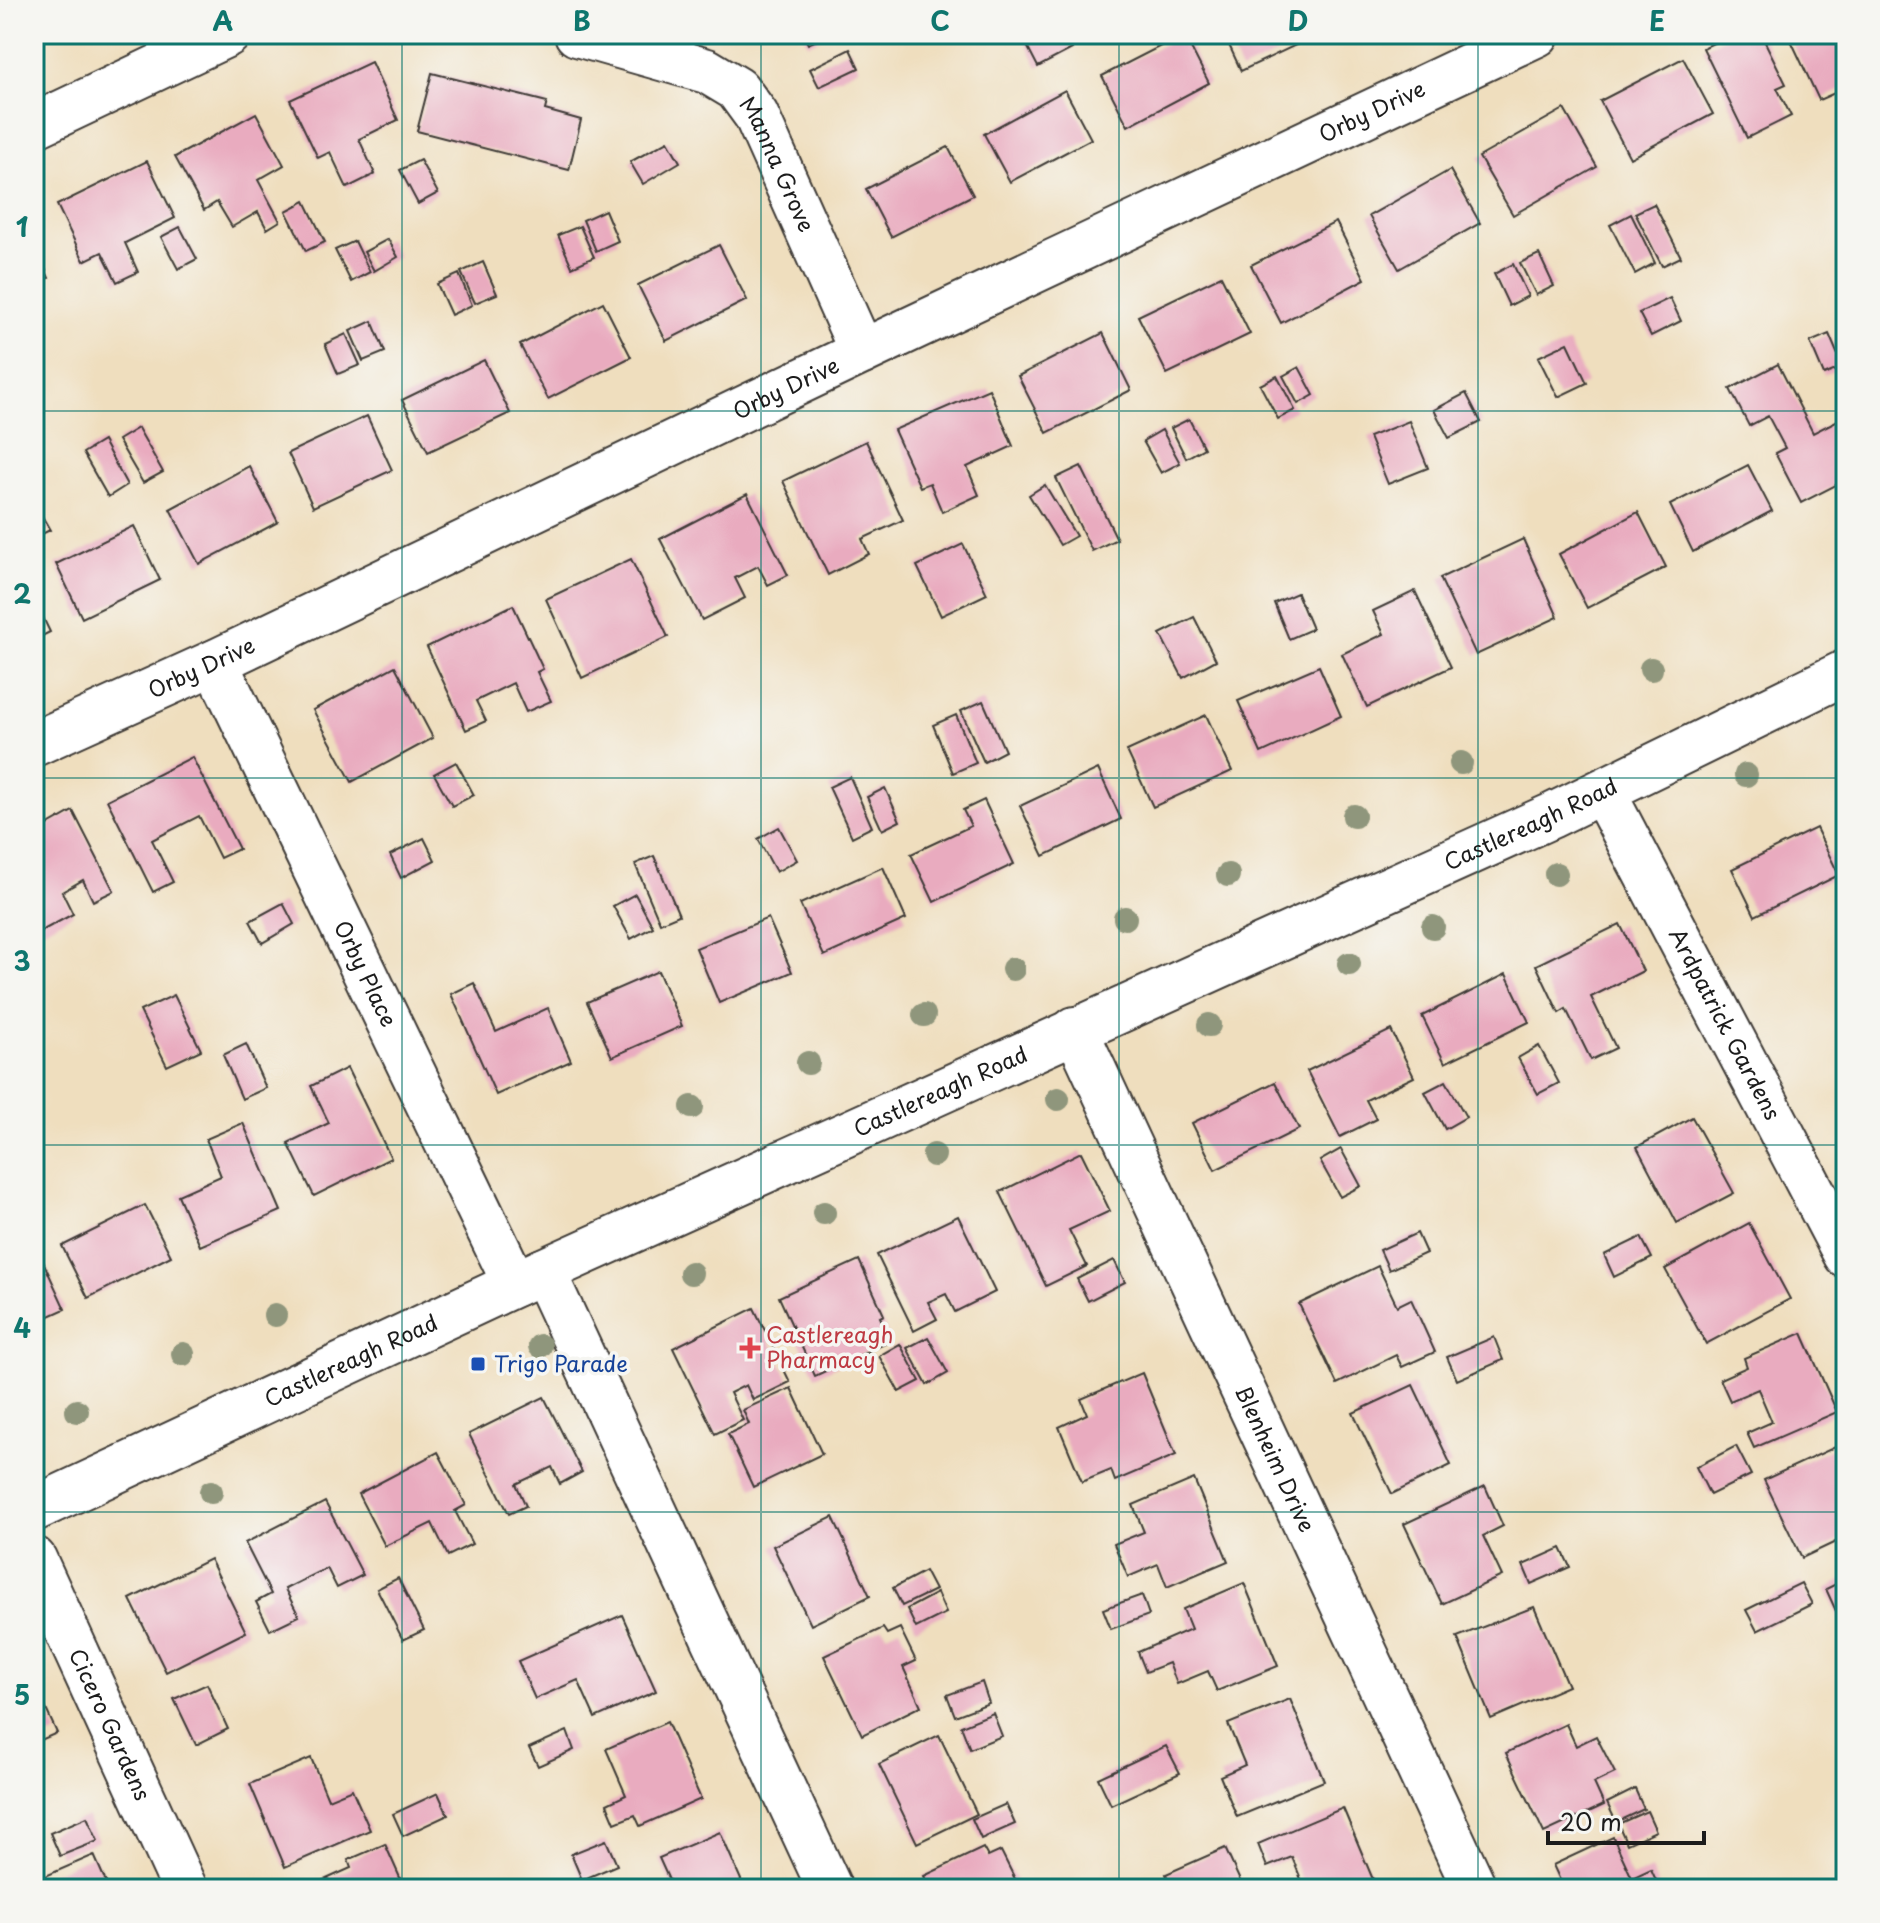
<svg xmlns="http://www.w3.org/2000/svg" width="1880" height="1923" font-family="'Playpen Sans',sans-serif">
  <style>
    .building { fill: #e9abbf }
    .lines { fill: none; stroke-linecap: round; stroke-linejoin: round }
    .minor-casing { stroke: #3c3934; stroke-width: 48 }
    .primary-casing { stroke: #3c3934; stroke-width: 48 }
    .minor { stroke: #fff; stroke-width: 44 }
    .primary { stroke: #fff; stroke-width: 44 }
    .tree { fill: #8f967b }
    .grid { fill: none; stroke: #0f766e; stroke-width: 2; stroke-opacity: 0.55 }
    .health-dot { fill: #e0444e; stroke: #f6f6f2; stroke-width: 3 }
    .transit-dot { fill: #1a4fb4; stroke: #f6f6f2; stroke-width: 3 }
    .labels { text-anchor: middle; stroke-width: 7; stroke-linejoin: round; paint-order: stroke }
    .street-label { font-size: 22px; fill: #1c1c1c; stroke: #f6f6f2 }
    .health-label { font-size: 22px; fill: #be3a42; stroke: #f6f6f2; text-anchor: start }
    .transit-label { font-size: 22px; fill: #164399; stroke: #f6f6f2; text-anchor: start }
    .neatline { fill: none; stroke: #0f766e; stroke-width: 3 }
    .grid-label { font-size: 26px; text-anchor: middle; font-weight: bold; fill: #0f766e }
  </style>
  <rect width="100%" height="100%" fill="#f6f6f2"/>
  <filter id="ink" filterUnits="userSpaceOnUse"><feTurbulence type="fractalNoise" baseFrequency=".0125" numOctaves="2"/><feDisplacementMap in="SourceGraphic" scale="16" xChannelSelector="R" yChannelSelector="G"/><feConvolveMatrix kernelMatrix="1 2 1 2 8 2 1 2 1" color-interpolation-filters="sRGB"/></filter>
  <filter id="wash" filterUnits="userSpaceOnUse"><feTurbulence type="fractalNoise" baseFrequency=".006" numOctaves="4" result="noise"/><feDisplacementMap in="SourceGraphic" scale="32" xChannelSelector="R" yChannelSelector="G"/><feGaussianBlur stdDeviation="1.8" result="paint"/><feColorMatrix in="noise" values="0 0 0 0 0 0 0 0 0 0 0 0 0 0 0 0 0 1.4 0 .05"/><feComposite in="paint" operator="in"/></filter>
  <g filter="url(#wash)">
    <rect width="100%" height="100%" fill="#efdebe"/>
    <g id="blocks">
      <g class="building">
        <polygon points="803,34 830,34 808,44"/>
        <polygon points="1021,34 1064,34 1072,49 1038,67"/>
        <polygon points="1184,34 1209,83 1128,126 1102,76"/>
        <polygon points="1224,34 1319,34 1241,71"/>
        <polygon points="1732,34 1761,34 1786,84 1777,88 1791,116 1747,138 1703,48"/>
        <polygon points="1788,34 1846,34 1846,88 1819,100"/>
        <polygon points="850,49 859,68 819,87 810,69"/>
        <polygon points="1683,58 1713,114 1630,158 1600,101"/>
        <polygon points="371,62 398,120 359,139 375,174 347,188 330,152 318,158 290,100"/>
        <polygon points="432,73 547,102 545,110 581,120 569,170 417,131"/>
        <polygon points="1065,90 1091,139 1010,182 984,134"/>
        <polygon points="1564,109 1597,167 1513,215 1479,157"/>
        <polygon points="256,113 284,165 258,180 280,221 267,229 258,212 232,227 217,202 204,210 175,157"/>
        <polygon points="668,141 680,162 643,184 630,162"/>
        <polygon points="948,147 973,195 891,237 866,189"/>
        <polygon points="420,160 438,193 418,204 400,170"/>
        <polygon points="147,161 175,218 125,243 138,272 117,282 102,252 84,261 57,205"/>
        <polygon points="1450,170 1480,223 1399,269 1369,216"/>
        <polygon points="305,201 325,242 306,251 286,211"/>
        <polygon points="1654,204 1681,257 1662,266 1635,213"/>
        <polygon points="605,210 618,241 596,251 583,220"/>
        <polygon points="1631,214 1655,263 1635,274 1610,225"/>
        <polygon points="1336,222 1365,279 1281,323 1251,265"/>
        <polygon points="580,226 594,257 572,267 558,235"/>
        <polygon points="180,227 197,259 178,269 161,237"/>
        <polygon points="388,239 398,257 374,271 364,252"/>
        <polygon points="355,241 370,272 351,282 335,250"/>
        <polygon points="34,244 49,278 34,284"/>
        <polygon points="719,245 747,300 666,341 638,285"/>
        <polygon points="1539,254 1554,286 1536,295 1520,263"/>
        <polygon points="483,262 497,294 475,303 461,272"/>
        <polygon points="1513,264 1528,296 1509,306 1494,274"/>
        <polygon points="459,274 472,305 451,315 437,284"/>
        <polygon points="1221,276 1250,334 1167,374 1138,316"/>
        <polygon points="1670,298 1681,321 1651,336 1639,313"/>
        <polygon points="603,302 631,357 548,399 520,345"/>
        <polygon points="372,321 385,352 363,361 350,331"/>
        <polygon points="1103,333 1131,390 1047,433 1018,376"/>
        <polygon points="346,334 360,365 338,374 325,344"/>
        <polygon points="1829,334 1843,367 1824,375 1810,342"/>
        <polygon points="1568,343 1587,383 1558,397 1538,357"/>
        <polygon points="484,360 510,413 428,452 402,400"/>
        <polygon points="1778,364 1813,433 1846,416 1846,480 1801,503 1775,453 1785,448 1768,416 1749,426 1730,389"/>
        <polygon points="1299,367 1314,395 1298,404 1283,376"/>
        <polygon points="1277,376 1295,410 1278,419 1260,385"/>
        <polygon points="989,389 1013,446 967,467 979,495 942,512 930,483 920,487 894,430"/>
        <polygon points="1466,393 1481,422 1449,438 1434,410"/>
        <polygon points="367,416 392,470 313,507 288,453"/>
        <polygon points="1189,419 1204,448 1186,458 1171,428"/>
        <polygon points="1409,421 1428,468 1388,484 1369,437"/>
        <polygon points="138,428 163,472 143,483 118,440"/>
        <polygon points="1162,430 1180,463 1161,473 1143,441"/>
        <polygon points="103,441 127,485 108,497 83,453"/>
        <polygon points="866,441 903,520 862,539 869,554 828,575 783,481"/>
        <polygon points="1748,465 1772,511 1693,552 1670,505"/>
        <polygon points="249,466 278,522 199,564 170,509"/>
        <polygon points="1081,466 1117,539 1092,551 1056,478"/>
        <polygon points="1045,485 1076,536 1060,545 1029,495"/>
        <polygon points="747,494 788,575 768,585 758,566 735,578 745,598 702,620 660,539"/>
        <polygon points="34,502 50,530 34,538"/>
        <polygon points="1638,512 1666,567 1587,608 1559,554"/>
        <polygon points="134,526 160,580 82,618 56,564"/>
        <polygon points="1523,539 1558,617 1476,655 1440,578"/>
        <polygon points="963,544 987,594 941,616 917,566"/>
        <polygon points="631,559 668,637 582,678 546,599"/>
        <polygon points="1415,591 1451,667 1367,707 1342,654 1384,634 1373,611"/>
        <polygon points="1297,593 1312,629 1289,639 1274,603"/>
        <polygon points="34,599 50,632 34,640"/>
        <polygon points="513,605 543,669 537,672 551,701 526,712 513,683 476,701 486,721 466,730 427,647"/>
        <polygon points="1194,617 1216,660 1183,678 1160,634"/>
        <polygon points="395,666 433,738 352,782 313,710"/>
        <polygon points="1319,666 1341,716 1261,753 1238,701"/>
        <polygon points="983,701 1005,751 984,762 961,711"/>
        <polygon points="956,715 976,763 953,773 933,725"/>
        <polygon points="1206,715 1232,771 1153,807 1127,751"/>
        <polygon points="192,757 239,849 220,858 199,816 152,840 173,882 153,892 107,800"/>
        <polygon points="456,762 474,795 452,806 434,774"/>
        <polygon points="1098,769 1121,819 1044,856 1020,806"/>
        <polygon points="850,777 872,827 852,837 829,787"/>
        <polygon points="885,788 900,821 882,830 867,797"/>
        <polygon points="984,800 1014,864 934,902 911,854 971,826 963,810"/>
        <polygon points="73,811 114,891 93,901 83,880 62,892 73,914 34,935 34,833"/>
        <polygon points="779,827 797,860 776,872 758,839"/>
        <polygon points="1816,828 1839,875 1755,916 1732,869"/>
        <polygon points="424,838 435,860 401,878 390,855"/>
        <polygon points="654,856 679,915 660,923 635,864"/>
        <polygon points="883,867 906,919 824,956 800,904"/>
        <polygon points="635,894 653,927 631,939 613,906"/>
        <polygon points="283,903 294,924 262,943 250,921"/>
        <polygon points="768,918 792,972 719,1003 696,948"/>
        <polygon points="1620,924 1643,971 1591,997 1616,1048 1591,1060 1566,1009 1559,1013 1536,965"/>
        <polygon points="658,971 682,1026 612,1057 587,1002"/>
        <polygon points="1506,974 1529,1022 1445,1063 1422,1016"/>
        <polygon points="474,983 496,1032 548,1008 571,1061 496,1095 451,994"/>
        <polygon points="174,995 201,1050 167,1066 140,1011"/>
        <polygon points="1391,1030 1414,1077 1366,1100 1376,1119 1340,1137 1307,1071"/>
        <polygon points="246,1044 266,1088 242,1099 223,1055"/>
        <polygon points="1539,1046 1559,1083 1538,1094 1518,1058"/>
        <polygon points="347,1068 391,1158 314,1196 288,1143 329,1123 311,1086"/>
        <polygon points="1446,1081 1466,1117 1445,1129 1425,1092"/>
        <polygon points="1275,1082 1299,1129 1215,1170 1192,1123"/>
        <polygon points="1692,1117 1734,1193 1677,1223 1637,1147"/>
        <polygon points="243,1123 281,1211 200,1246 178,1195 221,1176 206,1139"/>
        <polygon points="1341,1149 1361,1186 1340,1197 1320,1161"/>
        <polygon points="1081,1152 1110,1211 1069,1230 1087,1266 1046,1286 1000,1192"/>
        <polygon points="145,1205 171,1256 88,1298 62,1246"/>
        <polygon points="958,1216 995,1292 955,1312 946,1294 928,1302 937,1319 914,1331 877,1255"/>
        <polygon points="1749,1223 1790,1299 1706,1344 1665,1269"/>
        <polygon points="1417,1233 1426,1253 1389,1270 1380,1250"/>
        <polygon points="1641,1237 1652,1258 1614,1277 1604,1255"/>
        <polygon points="41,1257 65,1309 34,1323 34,1260"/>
        <polygon points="859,1260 884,1315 880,1317 891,1341 815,1376 779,1297"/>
        <polygon points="1114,1260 1125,1282 1088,1301 1077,1279"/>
        <polygon points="1378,1266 1397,1306 1411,1299 1435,1352 1402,1367 1396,1355 1337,1384 1299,1304"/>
        <polygon points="754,1308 790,1382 753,1400 746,1385 730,1393 743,1420 715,1434 673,1348"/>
        <polygon points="1802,1333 1837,1412 1754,1448 1747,1433 1772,1422 1758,1389 1730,1401 1720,1379 1747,1367 1744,1358"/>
        <polygon points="928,1337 948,1373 927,1385 907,1348"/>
        <polygon points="1494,1337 1503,1360 1457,1380 1447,1357"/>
        <polygon points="900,1344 920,1381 899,1392 879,1356"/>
        <polygon points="1142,1373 1176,1455 1115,1481 1111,1470 1082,1482 1059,1427 1087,1414 1081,1399"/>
        <polygon points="1413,1385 1451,1465 1392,1494 1353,1413"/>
        <polygon points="791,1388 822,1454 753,1487 728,1434 749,1424 743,1410"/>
        <polygon points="544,1397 582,1472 560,1484 552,1467 516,1484 526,1506 509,1514 469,1434"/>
        <polygon points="1846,1442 1846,1537 1802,1558 1764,1480"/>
        <polygon points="1736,1446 1751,1475 1710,1495 1696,1467"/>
        <polygon points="438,1452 466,1505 455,1511 472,1544 448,1556 432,1523 385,1546 358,1494"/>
        <polygon points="1194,1479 1228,1561 1167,1587 1158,1564 1128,1577 1114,1544 1144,1532 1133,1505"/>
        <polygon points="1485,1486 1503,1526 1483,1536 1502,1576 1442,1604 1404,1524"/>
        <polygon points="325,1502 363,1575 337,1588 327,1568 285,1589 299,1616 270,1630 256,1602 271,1594 245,1543"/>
        <polygon points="833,1517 870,1596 811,1625 773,1546"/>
        <polygon points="1561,1548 1570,1567 1531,1584 1523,1565"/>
        <polygon points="210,1559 246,1632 166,1672 130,1599"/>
        <polygon points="925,1571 935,1590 902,1606 893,1588"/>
        <polygon points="398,1578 424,1630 403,1640 377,1589"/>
        <polygon points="1846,1579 1846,1633 1826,1589"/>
        <polygon points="1244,1583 1278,1666 1217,1691 1208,1671 1177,1684 1169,1663 1146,1672 1138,1652 1191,1629 1183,1609"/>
        <polygon points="1801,1583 1812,1604 1757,1631 1746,1610"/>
        <polygon points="937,1593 946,1613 916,1628 907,1609"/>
        <polygon points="1142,1595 1149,1615 1111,1629 1103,1609"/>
        <polygon points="1534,1607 1568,1686 1491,1719 1457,1637"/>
        <polygon points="622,1615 656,1691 595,1718 578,1680 535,1699 518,1661"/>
        <polygon points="883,1628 887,1634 900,1628 916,1661 903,1667 921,1706 862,1735 824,1656"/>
        <polygon points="982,1682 989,1703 955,1716 947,1695"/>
        <polygon points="34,1683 57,1733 34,1743"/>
        <polygon points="207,1684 228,1729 196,1745 174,1699"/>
        <polygon points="1290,1699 1324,1781 1237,1817 1220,1776 1245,1765 1228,1724"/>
        <polygon points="993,1713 1002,1736 970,1749 961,1726"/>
        <polygon points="667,1722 701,1799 640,1826 635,1815 615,1823 607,1804 626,1795 606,1749"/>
        <polygon points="1566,1724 1576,1746 1596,1736 1615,1773 1594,1783 1604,1805 1544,1833 1506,1753"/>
        <polygon points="567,1731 574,1750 538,1766 529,1748"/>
        <polygon points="939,1735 977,1814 917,1843 879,1764"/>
        <polygon points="1166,1746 1180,1773 1111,1805 1098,1778"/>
        <polygon points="311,1758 328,1799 352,1789 370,1830 285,1867 250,1784"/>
        <polygon points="1635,1789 1644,1809 1616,1822 1607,1803"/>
        <polygon points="438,1793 448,1815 403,1836 393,1814"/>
        <polygon points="1006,1804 1015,1824 981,1839 972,1819"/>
        <polygon points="1343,1808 1377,1889 1305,1889 1292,1857 1267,1867 1258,1844"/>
        <polygon points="1647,1811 1656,1831 1627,1844 1618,1824"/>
        <polygon points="87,1817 98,1841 60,1856 50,1833"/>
        <polygon points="720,1832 745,1889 673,1889 659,1858"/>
        <polygon points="1613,1837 1632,1878 1651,1869 1660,1889 1564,1889 1553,1865"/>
        <polygon points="606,1840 617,1865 582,1880 571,1854"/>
        <polygon points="385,1844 405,1889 304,1889 351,1868 348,1860"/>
        <polygon points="983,1848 988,1857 1001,1851 1016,1881 1003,1889 930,1889 924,1876"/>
        <polygon points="1225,1848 1241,1883 1228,1889 1172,1889 1166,1874"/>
        <polygon points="94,1855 109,1889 36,1889 34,1881"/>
      </g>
    </g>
  </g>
  <g filter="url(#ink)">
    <use href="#blocks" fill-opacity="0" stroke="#3c3934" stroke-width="2"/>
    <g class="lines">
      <defs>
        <g id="minor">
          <path id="s1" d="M577,34L707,71L737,89L756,115L862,352"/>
          <polyline points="34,126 228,34"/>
          <path id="s2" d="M215,662L515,1284"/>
          <path id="s3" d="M34,744L215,662L862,352L1537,34"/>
          <path id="s4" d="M1603,792L1846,1255"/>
          <path id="s5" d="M1075,1029L1475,1889"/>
          <polyline points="543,1271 830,1889"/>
          <path id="s6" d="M34,1559L185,1889"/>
        </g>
        <g id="primary">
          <path id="s7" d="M34,1509L543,1271L1551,816L1846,672"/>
        </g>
      </defs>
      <use href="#minor" class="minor-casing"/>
      <use href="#primary" class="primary-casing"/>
      <use href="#minor" class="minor"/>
      <use href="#primary" class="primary"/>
    </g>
    <g class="tree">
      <circle cx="1651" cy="669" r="12"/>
      <circle cx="1461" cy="763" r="12"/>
      <circle cx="1746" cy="775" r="12"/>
      <circle cx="1354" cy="816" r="12"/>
      <circle cx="1556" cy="874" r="12"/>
      <circle cx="1228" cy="875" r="12"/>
      <circle cx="1125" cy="918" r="12"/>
      <circle cx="1433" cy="927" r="12"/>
      <circle cx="1349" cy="964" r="12"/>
      <circle cx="1013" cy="969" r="12"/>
      <circle cx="924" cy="1015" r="12"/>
      <circle cx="1209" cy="1025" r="12"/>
      <circle cx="808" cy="1063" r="12"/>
      <circle cx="1058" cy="1099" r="12"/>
      <circle cx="692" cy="1107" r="12"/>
      <circle cx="934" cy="1155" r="12"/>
      <circle cx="824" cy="1213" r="12"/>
      <circle cx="691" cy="1273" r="12"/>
      <circle cx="275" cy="1315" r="12"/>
      <circle cx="540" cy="1346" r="12"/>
      <circle cx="183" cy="1354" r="12"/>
      <circle cx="77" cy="1411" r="12"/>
      <circle cx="211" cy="1492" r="12"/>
    </g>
  </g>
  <path class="grid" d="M402,34V1889M761,34V1889M1119,34V1889M1478,34V1889M34,411H1846M34,778H1846M34,1145H1846M34,1512H1846"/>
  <path class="health-dot" d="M746 1336h8v8h8v8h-8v8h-8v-8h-8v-8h8z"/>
  <rect class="transit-dot" x="470" y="1356" width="16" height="16" rx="4"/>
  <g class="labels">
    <g class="street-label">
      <text dy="8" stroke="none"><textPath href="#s3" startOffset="1480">Orby Drive</textPath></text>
      <text dy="8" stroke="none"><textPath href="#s1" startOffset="256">Manna Grove</textPath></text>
      <text dy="8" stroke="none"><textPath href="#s3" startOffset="832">Orby Drive</textPath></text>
      <text dy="8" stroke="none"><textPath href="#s3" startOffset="184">Orby Drive</textPath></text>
      <text dy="8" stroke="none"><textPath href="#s7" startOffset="1646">Castlereagh Road</textPath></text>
      <text dy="8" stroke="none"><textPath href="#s2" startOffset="346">Orby Place</textPath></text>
      <text dy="8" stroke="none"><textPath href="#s4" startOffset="262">Ardpatrick Gardens</textPath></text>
      <text dy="8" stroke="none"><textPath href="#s7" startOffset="998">Castlereagh Road</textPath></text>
      <text dy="8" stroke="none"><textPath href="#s7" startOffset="350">Castlereagh Road</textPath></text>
      <text dy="8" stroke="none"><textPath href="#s5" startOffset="474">Blenheim Drive</textPath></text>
      <text dy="8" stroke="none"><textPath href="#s6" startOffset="182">Cicero Gardens</textPath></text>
    </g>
    <g class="health-label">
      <text x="766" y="1343">Castlereagh<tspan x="766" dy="25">Pharmacy</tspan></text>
    </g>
    <g class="transit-label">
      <text x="494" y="1372">Trigo Parade</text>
    </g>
  </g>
  <rect width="1880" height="1923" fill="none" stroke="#f6f6f2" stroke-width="88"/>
  <path d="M1548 1831v12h156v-12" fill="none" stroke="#1c1c1c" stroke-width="4"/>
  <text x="1560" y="1831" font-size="24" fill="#1c1c1c" stroke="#f6f6f2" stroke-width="6" paint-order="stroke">20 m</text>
  <rect x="44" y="44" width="1792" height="1835" class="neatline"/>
  <g class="grid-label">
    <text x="223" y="31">A</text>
    <text x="582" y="31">B</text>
    <text x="940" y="31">C</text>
    <text x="1298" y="31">D</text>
    <text x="1657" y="31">E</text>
    <text x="22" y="237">1</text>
    <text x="22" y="604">2</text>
    <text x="22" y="971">3</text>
    <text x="22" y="1338">4</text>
    <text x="22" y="1705">5</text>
  </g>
</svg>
